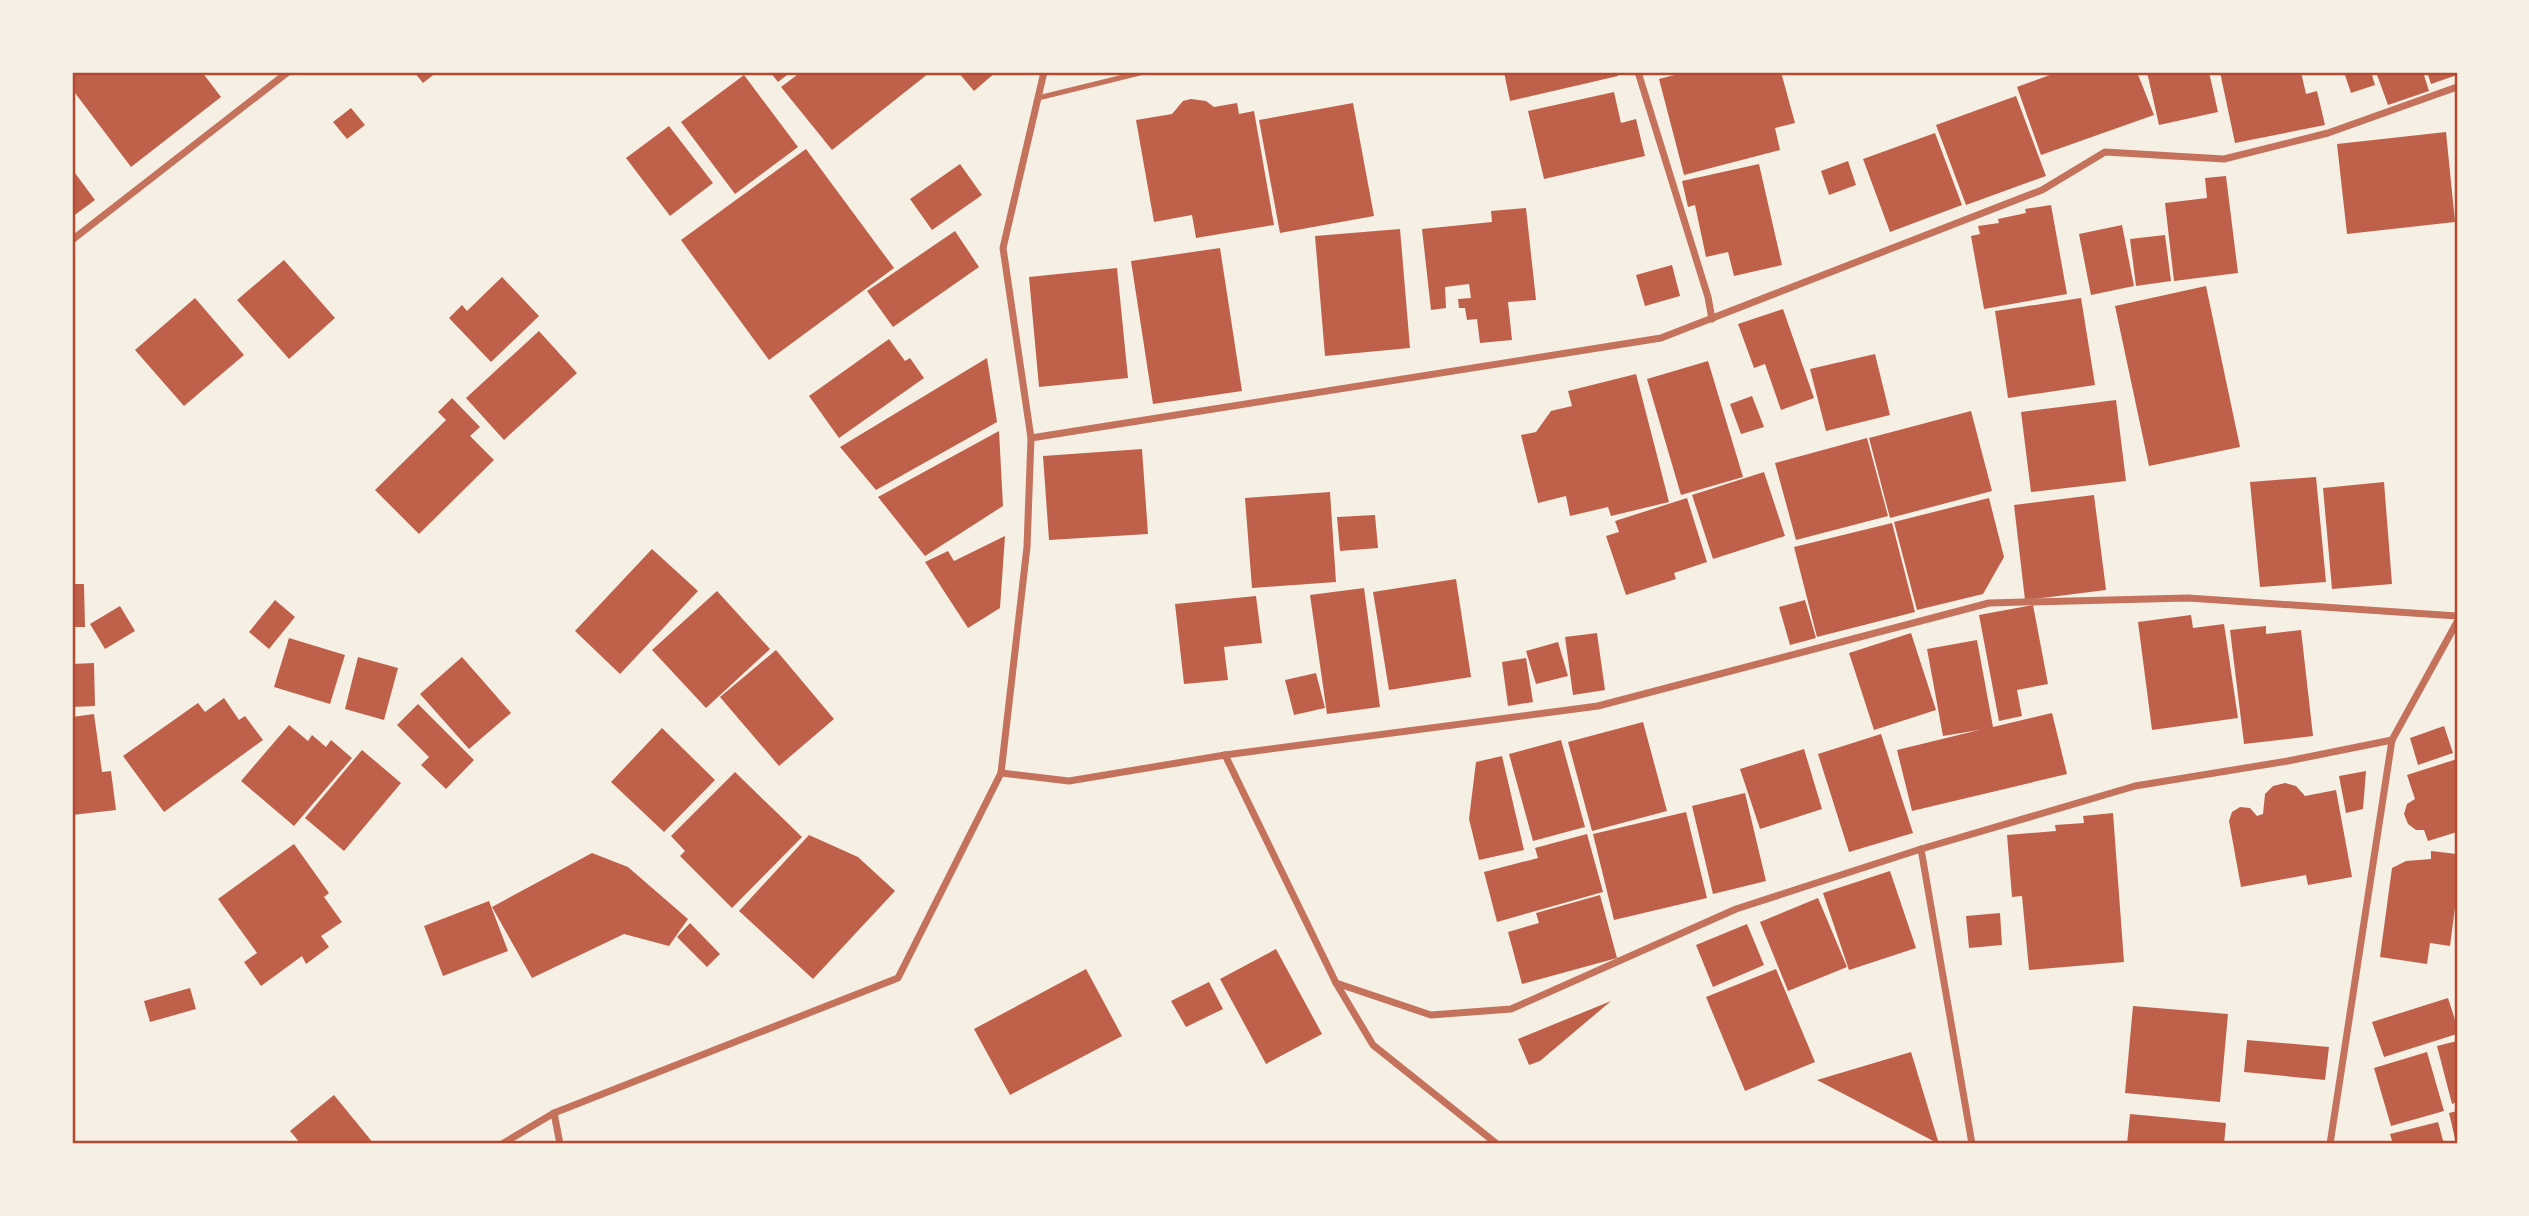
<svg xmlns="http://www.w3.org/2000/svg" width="2529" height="1216" font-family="Quicksand,sans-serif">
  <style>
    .building { fill: #bf614a }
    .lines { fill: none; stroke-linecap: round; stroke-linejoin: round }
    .service { stroke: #c5725c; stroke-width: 5 }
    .minor { stroke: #c5725c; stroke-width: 7 }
    .neatline { fill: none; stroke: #b5482f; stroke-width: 2.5 }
  </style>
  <rect width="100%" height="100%" fill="#f6efe4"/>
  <g class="building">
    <polygon points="72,72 202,72 221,97 131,167 72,89"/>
    <polygon points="414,72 437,72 423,83"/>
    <polygon points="770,72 791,72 778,82"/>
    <polygon points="801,72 927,72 929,73 832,150 781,87"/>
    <polygon points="958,72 996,72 974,91"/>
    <polygon points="1504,72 1617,72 1618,76 1510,101"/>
    <polygon points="1686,72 1781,72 1795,123 1775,128 1780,150 1684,175 1659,79"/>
    <polygon points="2058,72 2137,72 2154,115 2041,155 2017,87"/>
    <polygon points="2147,72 2209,72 2218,112 2159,125"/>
    <polygon points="2220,72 2301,72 2306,94 2317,91 2325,125 2235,143"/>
    <polygon points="2344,72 2371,72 2375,85 2351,93"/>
    <polygon points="2376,72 2423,72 2429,91 2388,105"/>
    <polygon points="2427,72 2457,72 2457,75 2431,84"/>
    <polygon points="744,75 798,147 735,194 681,122"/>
    <polygon points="1614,92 1621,123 1636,119 1645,156 1544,179 1528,111"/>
    <polygon points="2016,96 2046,176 1966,205 1936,125"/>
    <polygon points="1191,99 1206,101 1214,107 1237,103 1239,114 1254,111 1274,225 1196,238 1192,215 1154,222 1136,120 1172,114 1183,101"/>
    <polygon points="1353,103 1374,216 1280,233 1259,120"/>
    <polygon points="351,108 365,125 347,139 333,122"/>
    <polygon points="669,126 713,183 670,216 626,158"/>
    <polygon points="2446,132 2455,222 2347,234 2337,144"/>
    <polygon points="1935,133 1962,205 1890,232 1863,159"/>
    <polygon points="806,149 894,268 769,360 681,240"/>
    <polygon points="1848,161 1856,185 1829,195 1821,171"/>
    <polygon points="960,164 982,195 932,230 910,199"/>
    <polygon points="1759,164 1782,265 1734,276 1728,252 1706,257 1695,205 1688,207 1682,181"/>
    <polygon points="72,169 95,200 72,217"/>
    <polygon points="2226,176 2238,273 2174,281 2165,203 2207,198 2205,178"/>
    <polygon points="2051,205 2067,294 1984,309 1971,236 1980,234 1978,226 1999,223 1998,219 2026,213 2025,209"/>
    <polygon points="1526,208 1536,300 1508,302 1512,340 1480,343 1477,319 1467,320 1465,308 1459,308 1458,299 1471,298 1469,284 1445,287 1446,308 1431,310 1422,229 1492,222 1491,211"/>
    <polygon points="2122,225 2134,286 2091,295 2079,234"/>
    <polygon points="1400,229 1410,348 1325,356 1315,236"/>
    <polygon points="955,231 979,267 893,327 867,291"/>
    <polygon points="2165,235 2171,281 2136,286 2130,239"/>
    <polygon points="1220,248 1242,391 1153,404 1131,261"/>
    <polygon points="284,260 335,318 289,359 237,300"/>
    <polygon points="1672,265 1680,296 1645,306 1636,275"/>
    <polygon points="1117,268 1128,378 1039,387 1029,277"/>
    <polygon points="502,277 539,316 491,362 449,318 462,305 467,311"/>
    <polygon points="2206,286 2240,447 2149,466 2115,306"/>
    <polygon points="195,298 244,355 184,406 135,350"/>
    <polygon points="2081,298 2095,385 2008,398 1995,311"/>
    <polygon points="1783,309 1814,398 1781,410 1765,364 1754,368 1738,324"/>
    <polygon points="539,331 577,373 504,440 466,398"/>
    <polygon points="889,339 905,361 910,358 924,378 839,438 809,396"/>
    <polygon points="1875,354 1890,415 1826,431 1810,369"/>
    <polygon points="987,358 997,422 876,490 840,447"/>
    <polygon points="1708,361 1743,477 1681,495 1647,379"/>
    <polygon points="1636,374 1669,502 1611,516 1608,507 1570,516 1566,496 1538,503 1521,435 1536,432 1551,411 1572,406 1568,391"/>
    <polygon points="1752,396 1764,427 1741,434 1730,404"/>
    <polygon points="452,398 480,427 470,436 494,460 419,534 375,490 446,420 438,412"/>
    <polygon points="2116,400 2126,481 2031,492 2021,412"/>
    <polygon points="1971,411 1992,491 1890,518 1869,438"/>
    <polygon points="999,431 1003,506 925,556 878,497"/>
    <polygon points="1867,438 1888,516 1796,540 1775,463"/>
    <polygon points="1142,449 1148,534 1049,540 1043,456"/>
    <polygon points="1764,472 1785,536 1713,559 1692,495"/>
    <polygon points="2316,477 2326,582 2260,587 2250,482"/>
    <polygon points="2384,482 2392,584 2332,589 2323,488"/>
    <polygon points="1330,492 1336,582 1252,588 1245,498"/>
    <polygon points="2094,495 2106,590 2025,600 2014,505"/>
    <polygon points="1687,498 1707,562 1674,573 1676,579 1626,595 1606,536 1619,532 1615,521"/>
    <polygon points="1989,498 2004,557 1983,594 1917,610 1894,522"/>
    <polygon points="1375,515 1378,548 1340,551 1337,517"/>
    <polygon points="1892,523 1915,612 1817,637 1794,547"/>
    <polygon points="1005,536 1000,608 968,628 925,562 948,551 954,561"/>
    <polygon points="652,549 698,591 620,674 575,631"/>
    <polygon points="1456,579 1471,677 1389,690 1373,592"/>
    <polygon points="72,584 84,584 85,627 72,627"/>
    <polygon points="1364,588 1380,707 1327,714 1310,595"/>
    <polygon points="717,591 770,649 706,708 652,650"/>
    <polygon points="1256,596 1262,643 1224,647 1228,680 1184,684 1175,604"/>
    <polygon points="275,600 295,617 269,649 249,632"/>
    <polygon points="1805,600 1816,638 1790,645 1779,607"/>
    <polygon points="2033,605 2048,684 2017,690 2022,716 1999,721 1979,615"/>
    <polygon points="120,606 135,631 105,649 90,624"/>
    <polygon points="2191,615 2193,628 2224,624 2238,718 2152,730 2138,622"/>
    <polygon points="2266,626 2266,634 2301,630 2313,736 2244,744 2230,630"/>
    <polygon points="1597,633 1605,690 1573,695 1565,637"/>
    <polygon points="1911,633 1936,710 1874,730 1849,653"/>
    <polygon points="289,638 345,655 330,704 274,687"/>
    <polygon points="1977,640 1993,727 2052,713 2067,774 1912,811 1897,750 1979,730 1943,736 1927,649"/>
    <polygon points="1558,642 1568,676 1536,684 1526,651"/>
    <polygon points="776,650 834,719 779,766 720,697"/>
    <polygon points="358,657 398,668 384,720 345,709"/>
    <polygon points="462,657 511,713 469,749 420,694"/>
    <polygon points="1526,658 1533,702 1508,706 1502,662"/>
    <polygon points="94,663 95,706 72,707 72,664"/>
    <polygon points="1316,673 1325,708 1294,715 1285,680"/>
    <polygon points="224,698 239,720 245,716 263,740 164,812 123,756 198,703 205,712"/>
    <polygon points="418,704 474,760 446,789 421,765 429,757 397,725"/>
    <polygon points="94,714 102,772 111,771 116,810 72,815 72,717"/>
    <polygon points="1643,722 1667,811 1592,831 1568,742"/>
    <polygon points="289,725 308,741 312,735 326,747 331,740 352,758 294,826 241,781"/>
    <polygon points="2444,726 2453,753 2418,765 2410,738"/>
    <polygon points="662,728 715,780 664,832 611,782"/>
    <polygon points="1881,734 1913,833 1849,852 1818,754"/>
    <polygon points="1561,740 1585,827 1533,841 1509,754"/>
    <polygon points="1804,749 1822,809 1760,829 1740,769"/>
    <polygon points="362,750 401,783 344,851 305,818"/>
    <polygon points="1502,756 1524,850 1479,860 1469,819 1476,762"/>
    <polygon points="2457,759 2457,832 2428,841 2424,830 2416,830 2408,824 2404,814 2407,804 2415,799 2407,775"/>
    <polygon points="2366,771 2363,809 2346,813 2339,776"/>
    <polygon points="735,772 802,837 732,908 680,856 685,851 671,836"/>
    <polygon points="2285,783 2296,786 2305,796 2336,790 2352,877 2308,885 2306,875 2241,887 2229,821 2232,812 2240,807 2250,808 2257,816 2263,814 2265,794 2273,786"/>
    <polygon points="1745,793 1766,881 1713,894 1692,806"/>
    <polygon points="1686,812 1707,898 1614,920 1593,834"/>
    <polygon points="2113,813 2124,962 2029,970 2022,896 2012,897 2007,835 2056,831 2055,825 2084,823 2083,816"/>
    <polygon points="1587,834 1603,892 1497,922 1484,872 1538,858 1535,848"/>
    <polygon points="809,835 858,857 895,891 813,979 739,911"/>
    <polygon points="294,844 329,893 324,897 342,922 321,936 329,947 306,964 302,956 261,986 244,962 257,953 218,899"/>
    <polygon points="2431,851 2457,854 2457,892 2450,946 2430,943 2427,964 2380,957 2392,868 2406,861 2431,859"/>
    <polygon points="592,853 628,867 688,919 669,946 624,934 532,978 492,907"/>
    <polygon points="1890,871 1916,948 1849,970 1823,893"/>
    <polygon points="1600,895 1617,958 1522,984 1508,932 1539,923 1536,913"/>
    <polygon points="1818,898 1847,967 1788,991 1760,922"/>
    <polygon points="489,901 508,951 443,976 424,926"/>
    <polygon points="2000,913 2002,945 1969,948 1966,916"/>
    <polygon points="690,923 720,954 707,967 677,937"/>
    <polygon points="1747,924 1764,965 1713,987 1696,945"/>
    <polygon points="1276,949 1322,1034 1266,1064 1220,979"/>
    <polygon points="1086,969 1122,1036 1010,1095 974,1029"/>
    <polygon points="1776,969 1815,1062 1745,1091 1706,997"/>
    <polygon points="1209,982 1223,1009 1186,1027 1171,1001"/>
    <polygon points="190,988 196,1009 150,1022 144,1001"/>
    <polygon points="2448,998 2457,1026 2457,1034 2384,1057 2372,1022"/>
    <polygon points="1611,1001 1540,1061 1529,1065 1518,1039"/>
    <polygon points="2133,1006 2228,1014 2220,1102 2125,1093"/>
    <polygon points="2247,1040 2329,1047 2325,1080 2244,1072"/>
    <polygon points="2457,1041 2457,1102 2452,1104 2437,1046"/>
    <polygon points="1911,1052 1939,1144 1817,1080"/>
    <polygon points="2427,1052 2444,1111 2391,1126 2374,1068"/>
    <polygon points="334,1095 374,1144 301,1144 290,1131"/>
    <polygon points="2457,1111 2457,1143 2456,1143 2449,1113"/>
    <polygon points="2130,1114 2226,1123 2224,1144 2127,1144"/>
    <polygon points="2438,1122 2444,1144 2393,1144 2390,1134"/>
  </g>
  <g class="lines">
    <polyline class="service" points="1038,98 1144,72"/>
    <g class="minor">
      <polyline points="1638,72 1708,297 1712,319"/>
      <polyline points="72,240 288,72"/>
      <polyline points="1031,438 1661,338 2042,190 2105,152 2224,159 2328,133 2457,87"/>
      <polyline points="1225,755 1336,983 1373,1045 1497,1144"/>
      <polyline points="1001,773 1069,781 1225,755 1598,706 1989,603 2188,598 2457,616"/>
      <polyline points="1921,849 1972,1144"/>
      <polyline points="1336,983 1431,1015 1511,1009 1736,909 1921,849 2135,786 2288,761 2392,740"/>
      <polyline points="554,1113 560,1144"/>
      <polyline points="502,1144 554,1113 898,978 1001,773 1027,547 1031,438 1003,248 1044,72"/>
      <polyline points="2330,1144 2392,740 2457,622"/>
    </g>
  </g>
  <rect width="2529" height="1216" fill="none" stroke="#f6efe4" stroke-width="147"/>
  <rect x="74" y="74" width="2382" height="1068" class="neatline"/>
</svg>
